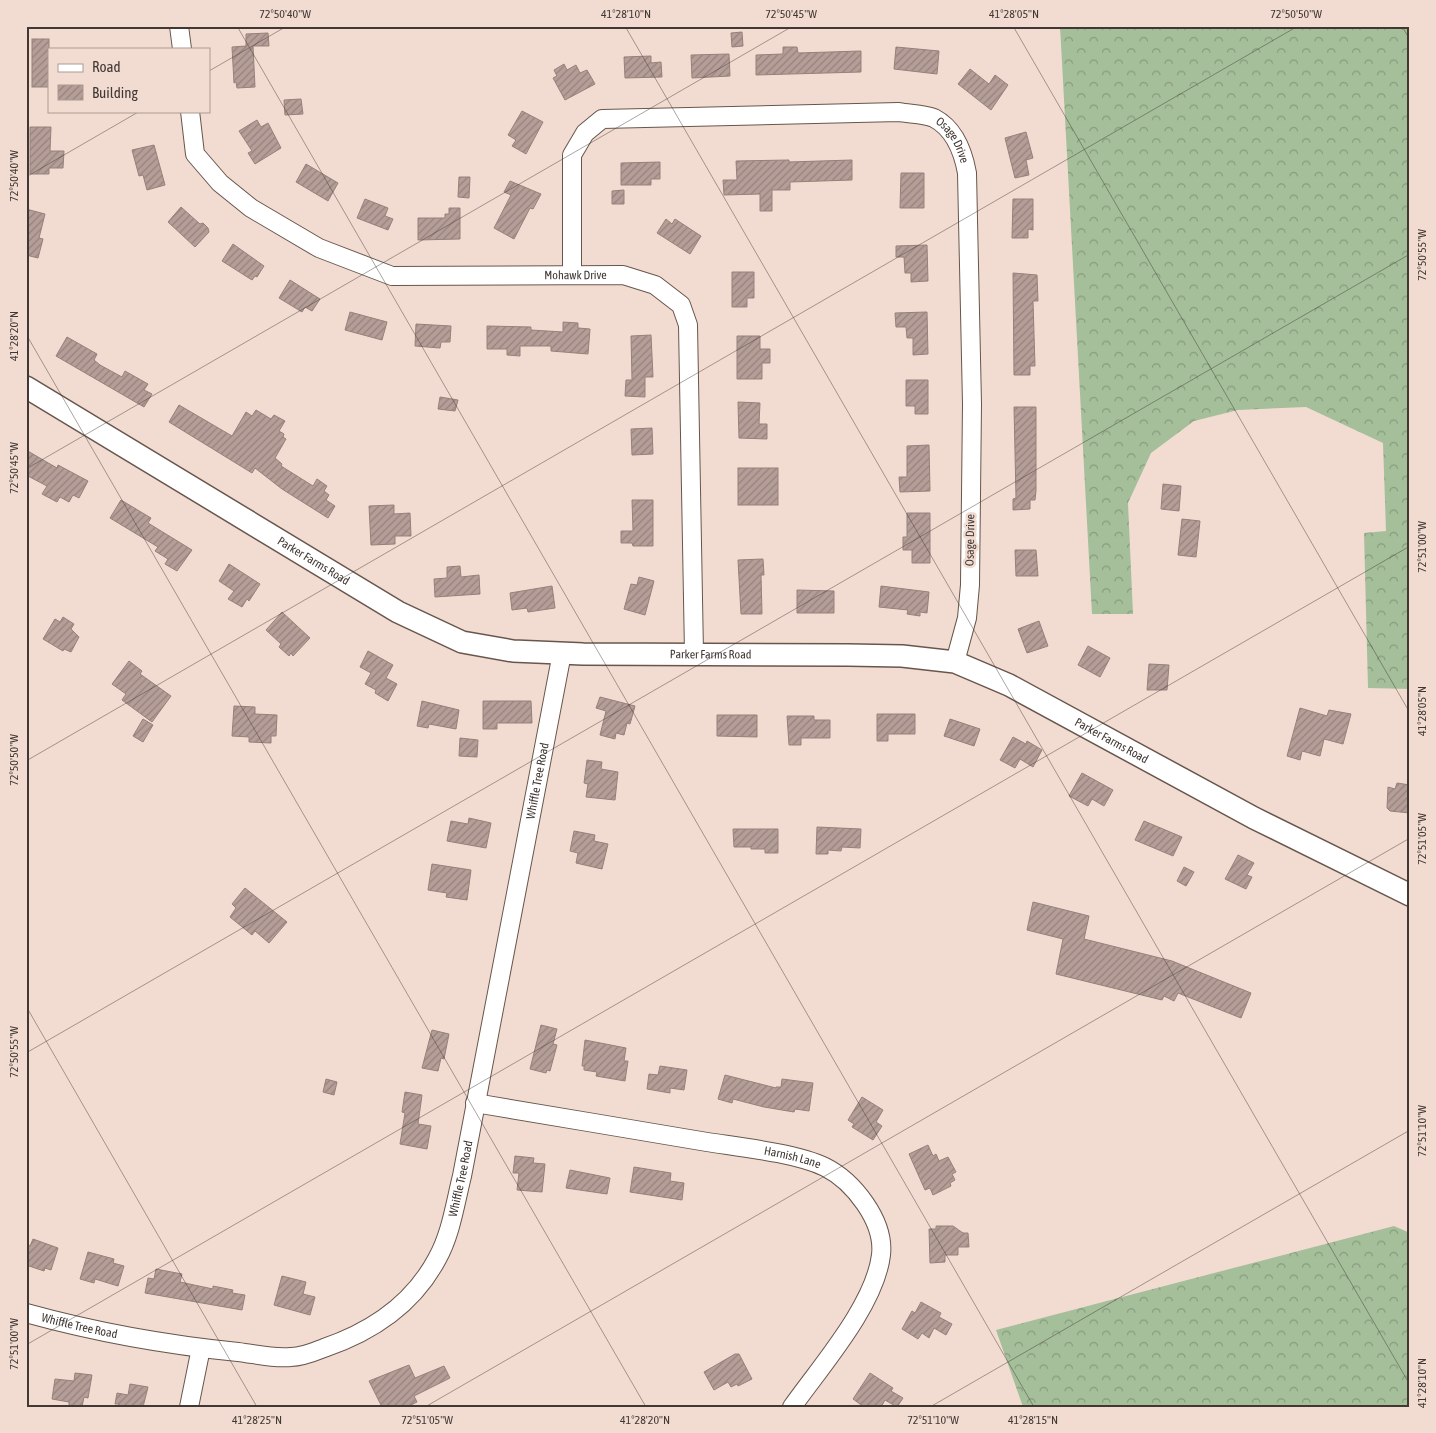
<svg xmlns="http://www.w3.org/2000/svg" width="1436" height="1433" font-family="'Asap Condensed',sans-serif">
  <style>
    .forest { fill: url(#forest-crowns) }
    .building { fill: url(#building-hatch); stroke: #96807a }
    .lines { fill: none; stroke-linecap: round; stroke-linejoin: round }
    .minor-casing { stroke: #68564c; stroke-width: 20 }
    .tertiary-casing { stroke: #68564c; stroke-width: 24 }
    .minor { stroke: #fff; stroke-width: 18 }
    .tertiary { stroke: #fff; stroke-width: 21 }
    .ticks { fill: none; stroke: #413834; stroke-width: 1; stroke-opacity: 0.45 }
    .labels { text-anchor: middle; stroke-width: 5; stroke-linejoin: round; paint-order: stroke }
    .street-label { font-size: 12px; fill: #413834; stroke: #f2dcd1 }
    .neatline { fill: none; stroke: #413834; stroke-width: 2 }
    .ticks-label { font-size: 12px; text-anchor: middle; fill: #413834 }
  </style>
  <defs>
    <pattern id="forest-crowns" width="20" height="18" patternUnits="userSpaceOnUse" patternTransform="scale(1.25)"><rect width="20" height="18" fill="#a4bf99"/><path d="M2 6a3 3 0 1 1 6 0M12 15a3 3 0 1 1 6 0" fill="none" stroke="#879c7e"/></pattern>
    <pattern id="building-hatch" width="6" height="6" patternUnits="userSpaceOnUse" patternTransform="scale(1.25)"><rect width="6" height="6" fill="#b59e98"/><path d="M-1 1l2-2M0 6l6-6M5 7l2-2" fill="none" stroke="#95827d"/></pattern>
  </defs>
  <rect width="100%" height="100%" fill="#f2dcd1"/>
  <g class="forest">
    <polygon points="1060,26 1410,26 1410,689 1368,688 1364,533 1386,531 1383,443 1306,407 1238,410 1194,421 1151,453 1128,503 1133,614 1092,614"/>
    <polygon points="1394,1226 1410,1233 1410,1407 1023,1407 996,1330"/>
  </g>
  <g class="building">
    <polygon points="742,32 743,46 732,47 731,33"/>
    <polygon points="268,33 269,46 253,46 255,87 237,88 236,82 234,83 232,47 246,46 246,34"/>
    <rect x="32" y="39" width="17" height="48"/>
    <polygon points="783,47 797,47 798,53 861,51 861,72 756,75 756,55 783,54"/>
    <polygon points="896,47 939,51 937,74 894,69"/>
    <polygon points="729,54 730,76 692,78 691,55"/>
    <polygon points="651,56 651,63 661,62 662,77 625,78 624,57"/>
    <polygon points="564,64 567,70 576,65 580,73 587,70 595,84 565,100 553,78 557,76 554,70"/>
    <polygon points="970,69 989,84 995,75 1008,85 991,110 958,84"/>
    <polygon points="301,99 303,114 285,115 284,100"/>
    <polygon points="522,111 543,122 526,154 512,146 516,140 508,135"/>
    <polygon points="257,120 261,127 268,123 281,148 255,164 248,153 252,151 239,131"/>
    <polygon points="30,127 51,127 50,151 64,151 63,168 49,168 49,174 30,174"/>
    <polygon points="1026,132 1033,158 1026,160 1029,175 1015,178 1005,138"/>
    <polygon points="154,145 165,185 147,190 143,175 139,176 132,150"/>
    <polygon points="789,160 789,162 852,160 852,180 790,182 790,190 772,190 772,211 760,211 760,194 724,195 723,180 737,180 736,161"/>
    <polygon points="660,162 660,179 651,179 651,185 621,185 621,163"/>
    <polygon points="306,164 338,183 328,201 296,182"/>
    <polygon points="901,173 924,173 924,208 900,208"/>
    <polygon points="459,177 470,177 469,198 458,197"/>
    <polygon points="510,181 541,194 533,209 530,208 514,239 494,228 511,195 504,192"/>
    <polygon points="624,190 624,204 612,204 612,191"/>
    <polygon points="365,199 388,208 385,216 393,219 388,230 357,218"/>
    <polygon points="1013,199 1033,199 1033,230 1028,229 1028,238 1012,238"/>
    <polygon points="181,207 200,224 203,223 208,228 209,232 195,247 168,222"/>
    <polygon points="449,208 460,208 460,239 418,240 418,218 445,218 445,214 449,214"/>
    <polygon points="26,209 45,214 39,238 43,239 38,258 26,255"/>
    <polygon points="666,219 672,224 675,219 701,236 690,254 657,233"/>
    <polygon points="233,244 264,266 257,277 255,276 252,280 222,261"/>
    <polygon points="927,245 928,281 911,282 911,273 905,273 904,257 896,257 896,246"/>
    <polygon points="732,272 754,272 754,298 747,298 747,307 732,307"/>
    <polygon points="1013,273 1037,275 1038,301 1033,301 1035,366 1030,366 1030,375 1014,375"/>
    <polygon points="290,280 320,299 312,311 305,307 302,312 279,298"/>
    <polygon points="350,312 387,322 382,340 345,330"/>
    <polygon points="927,312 928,354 913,355 913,338 907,338 906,327 896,327 895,313"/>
    <polygon points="563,322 578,323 578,328 590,329 588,354 551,351 551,346 520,346 520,356 507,355 507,349 487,349 487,326 531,327 531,330 563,332"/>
    <polygon points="416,324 451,326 450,342 441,342 440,348 415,346"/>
    <polygon points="651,335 653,377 645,377 645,397 625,396 626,380 632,380 631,336"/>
    <polygon points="737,336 760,336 760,349 770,349 770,363 762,363 762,379 737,379"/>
    <polygon points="67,337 97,354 94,360 100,365 122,377 125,371 148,384 144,390 152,394 144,407 56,356"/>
    <polygon points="906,380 928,380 928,414 915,414 915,406 906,406"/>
    <polygon points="440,397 458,400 455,411 438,409"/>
    <polygon points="738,402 760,403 759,424 767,424 767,439 739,438"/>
    <polygon points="179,405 232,436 246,412 252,416 256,410 271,419 274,415 285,421 279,431 284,434 283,437 286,439 275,458 282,464 281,466 313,486 317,479 327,486 324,491 329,495 326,500 335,506 328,518 282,489 255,468 252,473 169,422"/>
    <polygon points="1014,407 1036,407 1036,491 1035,500 1030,500 1030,509 1013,510 1013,499 1016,498"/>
    <polygon points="652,428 653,454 632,455 631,429"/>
    <polygon points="929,445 930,491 900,492 899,477 907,477 907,446"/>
    <polygon points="26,450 57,468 58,465 88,481 79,498 73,495 69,502 60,497 57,502 42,494 47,486 26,475"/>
    <rect x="738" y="468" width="40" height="37"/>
    <polygon points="1163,484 1181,486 1179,511 1161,509"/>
    <polygon points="121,500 151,518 148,523 192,550 177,571 165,564 168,559 155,551 158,547 110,518"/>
    <polygon points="632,500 653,500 653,546 633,546 632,543 621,543 621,531 633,531"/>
    <polygon points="394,505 394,514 410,513 411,536 395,536 395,544 371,545 369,506"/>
    <polygon points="907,513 930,513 930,563 912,563 912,550 903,550 903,537 907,537"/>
    <polygon points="1182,519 1200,521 1196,557 1178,555"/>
    <polygon points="1015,550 1036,550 1038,576 1016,576"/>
    <polygon points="763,559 764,575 761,575 762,614 741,614 738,560"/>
    <polygon points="229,564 260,584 249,601 247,599 242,607 228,599 234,591 219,581"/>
    <polygon points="460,566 461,577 479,575 480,594 435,597 434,579 447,578 447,567"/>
    <polygon points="639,577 654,581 645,615 624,609 631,584 637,585"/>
    <polygon points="552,586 555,608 528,612 527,608 512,610 510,593"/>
    <polygon points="881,586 929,592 927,613 920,612 920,616 907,614 908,610 879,607"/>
    <polygon points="797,590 834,591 834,613 797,613"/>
    <polygon points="282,612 310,638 293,656 291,653 289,656 279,647 281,644 266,630"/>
    <polygon points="63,617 74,624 71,629 79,637 71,652 64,649 63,651 43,639 55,619 60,622"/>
    <polygon points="1039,621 1048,646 1027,653 1018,629"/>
    <polygon points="1088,646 1110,658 1100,677 1078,665"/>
    <polygon points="368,651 393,665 386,678 397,684 388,701 375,693 376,690 365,684 371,673 360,667"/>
    <polygon points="129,661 142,671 140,674 171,696 152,722 122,700 126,694 112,684"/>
    <polygon points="1149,664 1169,665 1167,690 1147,690"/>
    <polygon points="600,697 635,706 630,724 627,723 624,735 616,733 615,739 600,735 606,711 596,708"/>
    <polygon points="422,701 459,710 456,729 429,724 428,728 417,726"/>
    <polygon points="483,701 531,701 532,723 497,723 497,729 483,729"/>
    <polygon points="234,706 255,707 255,714 277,715 276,736 271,736 271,743 249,742 249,737 232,736"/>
    <polygon points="1300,708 1327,716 1329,710 1351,714 1343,744 1324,739 1320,756 1302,751 1300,760 1287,756"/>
    <polygon points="877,714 915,714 915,734 888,734 888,741 877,741"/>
    <polygon points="717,715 757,715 757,737 717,736"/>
    <polygon points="787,716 814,716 814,720 830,720 830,738 801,738 801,745 789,745"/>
    <polygon points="143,719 153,725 143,742 133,736"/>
    <polygon points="950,719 980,729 974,746 944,736"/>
    <polygon points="1013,737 1026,744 1027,741 1042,750 1033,767 1020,759 1015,768 1000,760"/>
    <polygon points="460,738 478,740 477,757 459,756"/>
    <polygon points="587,760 602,762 601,769 618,772 615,800 586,797 588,784 584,783"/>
    <polygon points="1082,773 1113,790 1104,806 1092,799 1088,806 1069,796"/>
    <polygon points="1397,783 1410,785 1410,813 1390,811 1387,808 1388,787 1395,789"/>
    <polygon points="469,818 491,823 486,848 447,841 451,821 468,824"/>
    <polygon points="1144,821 1182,837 1173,856 1135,840"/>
    <polygon points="817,827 861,829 860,848 842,847 841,851 828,850 828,854 816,854"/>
    <polygon points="733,829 778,829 778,853 765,853 765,849 751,849 751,847 734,847"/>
    <polygon points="574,831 595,835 594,841 608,844 602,869 576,863 578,853 570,851"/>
    <polygon points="1238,855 1254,863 1247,875 1252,877 1246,889 1225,879"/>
    <polygon points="432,864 471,870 467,900 446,897 447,893 428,890"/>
    <polygon points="1184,867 1194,872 1186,886 1177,881"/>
    <polygon points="245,888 287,922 269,943 255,931 252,935 230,917 236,908 232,904"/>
    <polygon points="1033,902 1089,916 1084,939 1172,961 1251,993 1241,1018 1178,993 1174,1001 1164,996 1162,1000 1056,974 1063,939 1027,930"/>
    <polygon points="541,1025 557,1029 553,1044 557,1045 550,1071 547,1070 546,1073 530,1069"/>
    <polygon points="432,1030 449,1034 444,1059 441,1058 438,1071 422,1068"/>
    <polygon points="585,1040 626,1048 624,1061 628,1061 625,1081 596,1076 597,1072 584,1070 584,1066 582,1066"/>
    <polygon points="660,1066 687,1070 684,1090 670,1088 670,1093 647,1089 649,1074 658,1075"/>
    <polygon points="725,1075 776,1088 776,1087 781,1087 782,1079 813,1083 809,1111 795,1109 794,1112 764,1107 733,1099 732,1103 718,1099"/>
    <polygon points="326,1079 337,1082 334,1095 323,1092"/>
    <polygon points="405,1092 422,1095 418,1124 431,1126 427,1149 400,1144 405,1113 402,1112"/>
    <polygon points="862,1097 883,1110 876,1122 882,1126 873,1140 852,1127 854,1124 848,1120"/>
    <polygon points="928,1145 933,1156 936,1154 939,1161 948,1157 956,1172 952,1174 955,1180 950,1183 951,1186 933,1195 930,1188 925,1190 909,1154"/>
    <polygon points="515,1156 534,1158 533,1163 545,1164 542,1192 517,1190 519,1173 513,1173"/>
    <polygon points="634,1167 671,1173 670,1181 684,1183 682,1200 630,1192"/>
    <polygon points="570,1170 610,1178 607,1194 566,1188"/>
    <polygon points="936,1226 953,1226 963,1233 968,1233 969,1247 958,1247 958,1255 945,1255 945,1262 930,1263 929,1229 936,1229"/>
    <polygon points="33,1239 58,1248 51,1270 45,1268 44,1271 26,1265 26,1244 30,1246"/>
    <polygon points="88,1252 114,1259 113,1263 124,1266 118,1286 95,1279 94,1283 80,1279"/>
    <polygon points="156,1269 182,1274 180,1282 213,1289 213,1286 233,1290 232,1293 245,1295 242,1310 145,1293 148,1278 154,1279"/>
    <polygon points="282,1276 306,1282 303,1294 315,1297 310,1315 274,1305"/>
    <polygon points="921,1302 941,1313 939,1317 952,1324 946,1335 934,1328 929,1338 922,1333 918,1339 902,1329 912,1311 915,1313"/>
    <polygon points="735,1354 739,1354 752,1379 738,1386 737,1384 731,1387 728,1382 714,1390 704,1372"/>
    <polygon points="409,1365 415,1378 444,1366 450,1378 414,1396 417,1402 407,1407 382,1407 369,1381"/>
    <polygon points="75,1373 92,1375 88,1398 84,1397 82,1407 69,1405 69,1402 52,1399 55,1379 74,1381"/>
    <polygon points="870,1373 893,1388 891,1391 903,1398 897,1407 885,1400 881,1407 864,1407 853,1399"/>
    <polygon points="130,1384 148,1387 143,1407 118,1407 119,1404 115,1404 117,1393 128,1395"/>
  </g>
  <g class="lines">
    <defs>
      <g id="minor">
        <polyline points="179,26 182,49"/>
        <path id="s1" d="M190,111L195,154L220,183L251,208L319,248L392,276L623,275L655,285L681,305L688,325L694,653"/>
        <path id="s2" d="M572,274V155L585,133L602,119L899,112C909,114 924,114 934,118C955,129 963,151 967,173L972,404L970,585L967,618L955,662"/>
        <path id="s3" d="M475,1103C552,1116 630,1129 707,1142C739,1147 796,1153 825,1167C853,1181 885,1221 881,1255C875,1305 821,1366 792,1407"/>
        <path id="s4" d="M26,1313C95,1332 167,1345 238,1352C255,1354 274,1359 291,1357C302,1357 314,1352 324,1348C371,1332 413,1304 437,1259C451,1234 455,1204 462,1176L562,653"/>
        <polyline points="189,1407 201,1348"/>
      </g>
      <g id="tertiary">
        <path id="s5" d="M26,387L398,612L462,642L513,651L583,654L848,655L902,656L955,662L1009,685L1254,818L1410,895"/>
      </g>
    </defs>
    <use href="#minor" class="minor-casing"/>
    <use href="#tertiary" class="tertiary-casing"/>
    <use href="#minor" class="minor"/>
    <use href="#tertiary" class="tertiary"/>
  </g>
  <path class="ticks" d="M237,26L1034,1407M625,26L1410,1385M1013,26L1410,713M1402,26L1410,40M209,71L287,26M26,177L140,111M26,334L646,1407M26,469L793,26M26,761L1298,26M26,1006L257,1407M26,1053L1410,254M26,1345L1410,546M425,1407L1410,838M930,1407L1410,1130"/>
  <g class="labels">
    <g class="street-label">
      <text dy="4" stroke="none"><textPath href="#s2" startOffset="529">Osage Drive</textPath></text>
      <text dy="4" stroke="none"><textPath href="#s1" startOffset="462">Mohawk Drive</textPath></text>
      <text transform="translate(970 540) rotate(-89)" y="4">Osage Drive</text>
      <text dy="4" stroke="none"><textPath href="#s5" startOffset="336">Parker Farms Road</textPath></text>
      <text dy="4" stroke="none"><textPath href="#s5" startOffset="755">Parker Farms Road</textPath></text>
      <text dy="4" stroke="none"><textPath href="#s5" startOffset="1175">Parker Farms Road</textPath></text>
      <text dy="4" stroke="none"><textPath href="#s4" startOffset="940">Whiffle Tree Road</textPath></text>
      <text dy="4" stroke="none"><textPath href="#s3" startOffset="322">Harnish Lane</textPath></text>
      <text dy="4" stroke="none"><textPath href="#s4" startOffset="535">Whiffle Tree Road</textPath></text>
      <text dy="4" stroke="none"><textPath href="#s4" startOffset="55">Whiffle Tree Road</textPath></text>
    </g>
  </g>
  <rect width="1436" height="1433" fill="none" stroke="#f2dcd1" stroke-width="55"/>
  <rect x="48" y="48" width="162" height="65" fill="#f2dcd1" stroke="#ab9a92"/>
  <rect x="58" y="64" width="25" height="8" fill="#ffffff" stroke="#ab9a92"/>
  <text x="92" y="72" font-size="15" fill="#413834">Road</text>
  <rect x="58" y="85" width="25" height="15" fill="url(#building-hatch)" stroke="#ab9a92"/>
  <text x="92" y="98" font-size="15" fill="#413834">Building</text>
  <rect x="28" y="28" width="1380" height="1378" class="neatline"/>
  <g class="ticks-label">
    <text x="285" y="18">72°50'40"W</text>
    <text x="626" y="18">41°28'10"N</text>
    <text x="791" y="18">72°50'45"W</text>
    <text x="1014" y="18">41°28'05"N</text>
    <text x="1296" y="18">72°50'50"W</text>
    <text transform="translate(14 176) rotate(-90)" y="4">72°50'40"W</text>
    <text transform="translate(1422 255) rotate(-90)" y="4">72°50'55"W</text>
    <text transform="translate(14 336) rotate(-90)" y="4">41°28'20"N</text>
    <text transform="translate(14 468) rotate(-90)" y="4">72°50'45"W</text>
    <text transform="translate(1422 547) rotate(-90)" y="4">72°51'00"W</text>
    <text transform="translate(1422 711) rotate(-90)" y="4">41°28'05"N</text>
    <text transform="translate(14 760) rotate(-90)" y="4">72°50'50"W</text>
    <text transform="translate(1422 839) rotate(-90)" y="4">72°51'05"W</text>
    <text transform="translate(14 1052) rotate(-90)" y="4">72°50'55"W</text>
    <text transform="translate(1422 1131) rotate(-90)" y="4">72°51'10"W</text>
    <text transform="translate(14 1344) rotate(-90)" y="4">72°51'00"W</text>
    <text transform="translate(1422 1383) rotate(-90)" y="4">41°28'10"N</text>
    <text x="257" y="1424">41°28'25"N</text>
    <text x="427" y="1424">72°51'05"W</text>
    <text x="645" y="1424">41°28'20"N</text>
    <text x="933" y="1424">72°51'10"W</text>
    <text x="1033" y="1424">41°28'15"N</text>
  </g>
</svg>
